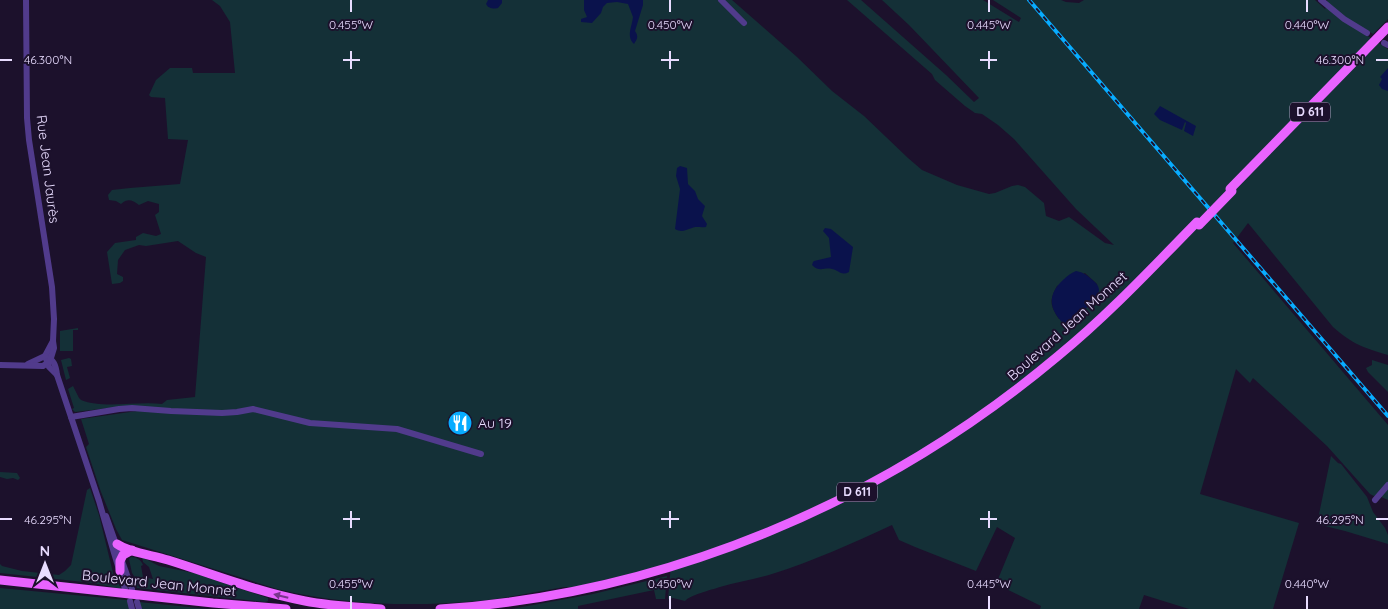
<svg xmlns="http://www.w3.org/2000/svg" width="1388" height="609" font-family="Quicksand,sans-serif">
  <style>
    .green { fill: #143037; fill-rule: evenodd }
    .water { fill: #0a124c }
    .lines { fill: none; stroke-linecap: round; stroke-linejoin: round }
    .minor { stroke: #513b8c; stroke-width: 6 }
    .major { stroke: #e963ff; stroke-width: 9 }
    .rail-casing { stroke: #08acff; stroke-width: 4 }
    .rail { stroke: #1c112c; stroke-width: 2; stroke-dasharray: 5.5; stroke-linecap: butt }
    .major-bridge { stroke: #e963ff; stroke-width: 9 }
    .oneway { fill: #78368b }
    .ticks { fill: none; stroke: #e8dcff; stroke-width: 2 }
    .labels { text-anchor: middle; stroke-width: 4; stroke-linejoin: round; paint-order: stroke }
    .shield { fill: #1c112c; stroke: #ab9fc0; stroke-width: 1 }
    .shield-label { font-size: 12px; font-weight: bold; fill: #e8dcff }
    .street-label { font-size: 14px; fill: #e8dcff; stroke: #1c112c }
    .poi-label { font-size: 14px; fill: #e8dcff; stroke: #1c112c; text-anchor: start }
    .ticks-label { font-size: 12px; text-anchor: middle; fill: #e8dcff; stroke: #1c112c; stroke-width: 4; stroke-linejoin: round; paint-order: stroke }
  </style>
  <rect width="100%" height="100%" fill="#1c112c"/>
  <g class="green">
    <path d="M212,0H732L797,57L832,91L864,116L908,158L922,170L957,185L989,194L995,193L1012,186L1018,185L1025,187L1044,203L1046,216L1059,221L1069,217L1105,243L1114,245L1076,209L1014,139L998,125L982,114L975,113L965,106L935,80L932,74L847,0H861L946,75L974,102L979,98L909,25L882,0H983L1019,22L1021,18L993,0H1061L1066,2L1079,3L1084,0H1315L1325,9L1328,4L1327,0H1388V19L1373,34L1364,28L1363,33L1388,49V355C1364,348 1352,344 1333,327L1248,223L1233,243L1388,425V500L1377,495L1374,496L1370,494L1327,446L1253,378L1250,383L1236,369L1200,494L1299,523L1273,609H1189L1144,595L1139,609H1040L1041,606L996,584L1015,538L997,527L976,571L915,547L899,540L892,525C853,543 813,561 772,574C755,579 737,582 720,587C711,590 690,595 685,601L673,598L668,599L671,564L575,587H564C536,592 507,598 478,601C411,607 342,605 277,589L122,540L116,529L101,492L86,447L89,444L81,419L137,411L117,407L75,412L72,409L74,408L68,389L73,386L79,398L81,400C103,409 138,401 162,404L167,400L195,397L206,257L196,253L178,241L146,246L139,245L125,250L118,260L117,274L123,277V281L120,283L112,284L107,252L115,243L136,240V237L143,233L156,236L161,234L155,215L159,212V204L148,201L139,205C132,200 128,198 121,204L116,201L109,200L108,195L112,190L130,188L180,184L188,140L168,139L165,98L151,97L149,95L156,80L170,68H192L193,73H235L230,22L220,6ZM1085,273L1097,284L1098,294L1075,319H1059C1050,305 1049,301 1057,286Z"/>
    <polygon points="78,328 78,330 73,330 73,351 60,351 60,331"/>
    <polygon points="69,358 71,359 72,366 67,367 70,378 66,380 61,360"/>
    <polygon points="1372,360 1388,365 1388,392 1368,372 1366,368 1372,365"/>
    <polygon points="1331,456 1338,463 1341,464 1367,497 1373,512 1385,528 1388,535 1388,544 1345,531 1317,524"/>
    <polygon points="0,472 17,473 20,478 18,480 13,478 7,479 0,477"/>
    <polygon points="90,488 99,515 114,577 122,589 93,583 0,573 0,564 2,566 22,571 59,575 65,571 71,565 87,490"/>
    <path d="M131,557C137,557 141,560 143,565L141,566L143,577L153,579L149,567L143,562L142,557L159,566L194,573L268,598V601L265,602L137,588L136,586V579L132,573L129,559Z"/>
    <polygon points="667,576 665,599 656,599 654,590 578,606 578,609 511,609 593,594"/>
    <polygon points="0,588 127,600 130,609 0,609"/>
    <polygon points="139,602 208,609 142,609"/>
  </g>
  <g class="water">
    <path d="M488,0H502V3L498,8C493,9 489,9 486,4Z"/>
    <path d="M584,0H643V5L635,31C639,37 637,39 634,44C626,36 632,27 633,17L628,4L617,2L607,3L603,7L601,13L592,23L581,22V19L587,17L584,10Z"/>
    <polygon points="1388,68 1388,91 1382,89 1379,85 1382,79 1380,77"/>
    <polygon points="1160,106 1196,126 1193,136 1184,131 1186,123 1185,122 1182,130 1160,120 1154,114"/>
    <path d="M680,166L687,168L688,184L695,191L698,199L705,206L702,216L707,224L706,227C701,228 696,226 692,228C685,230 682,233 675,229L680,189L676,176L677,168Z"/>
    <path d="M825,228L831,229L853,247L849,272C841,276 840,271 832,269C824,267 820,273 812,265L813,262L814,261L831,257L829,238L823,231Z"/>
    <path d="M1076,271C1082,272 1085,274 1090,278C1094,281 1099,285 1099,290C1099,297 1077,318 1071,322C1068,324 1068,324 1064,324C1049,309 1047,295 1063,280C1067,276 1071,273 1076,271Z"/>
  </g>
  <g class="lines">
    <g class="minor">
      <polyline points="721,0 744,23"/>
      <polyline points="1321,0 1344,19 1367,33"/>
      <polyline points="1384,43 1388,45"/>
      <polyline points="53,341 45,356 49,367 57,375"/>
      <path d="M45,356C54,359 56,366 57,375L99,501L114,553L125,589"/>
      <polyline points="28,364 45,356"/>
      <polyline points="0,365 43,366 50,361 54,348 53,341 54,319 52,287 29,140 27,118 26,0"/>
      <polyline points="71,417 119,409 132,408 171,411 222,413 237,412 253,409 310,423 397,429 481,454"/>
      <polyline points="1375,500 1388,485"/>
      <polyline points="106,516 132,589"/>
      <polyline points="130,601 132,609"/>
      <polyline points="137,602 139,609"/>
    </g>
    <g class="major">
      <polyline points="1230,189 1388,27"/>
      <path d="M117,544C130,553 153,555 168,560C213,574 258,592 305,601C330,606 356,607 381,609"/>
      <polyline points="120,571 120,561 123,555 132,550"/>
      <polyline points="0,580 213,603 286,609"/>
      <path d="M440,609C667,594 884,502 1058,356C1108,315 1152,268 1197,222"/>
    </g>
    <defs>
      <polyline id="rail" points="1029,0 1388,416"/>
    </defs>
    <use href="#rail" class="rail-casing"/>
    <use href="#rail" class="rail"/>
    <polyline class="major-bridge" points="1199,225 1232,191"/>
  </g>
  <defs><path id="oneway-solid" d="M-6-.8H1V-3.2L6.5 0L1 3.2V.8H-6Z" transform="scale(1.25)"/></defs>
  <use class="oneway" href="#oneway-solid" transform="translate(281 596) rotate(-166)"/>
  <path class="ticks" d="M351,0V12M670,0V12M989,0V12M1307,0V12M351,51V69M670,51V69M989,51V69M0,60H12M343,60H360M661,60H679M980,60H997M1376,60H1388M351,511V528M670,511V528M989,511V528M0,519H12M343,519H360M661,519H679M980,519H997M1376,519H1388M351,596V609M670,596V609M989,596V609M1307,596V609"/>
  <defs>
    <symbol id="restaurant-disc" viewBox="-11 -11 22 22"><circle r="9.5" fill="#08acff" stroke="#1c112c"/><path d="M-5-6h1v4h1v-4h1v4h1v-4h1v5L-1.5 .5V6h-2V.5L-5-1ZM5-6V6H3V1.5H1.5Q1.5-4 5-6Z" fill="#fff"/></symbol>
  </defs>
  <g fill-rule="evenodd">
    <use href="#restaurant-disc" x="446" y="409" width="28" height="28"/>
  </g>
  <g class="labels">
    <g class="shield">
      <rect x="1290" y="102.5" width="40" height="19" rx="4"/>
      <rect x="837" y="482.5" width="40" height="19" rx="4"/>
    </g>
    <g class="shield-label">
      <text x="1310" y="116">D 611</text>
      <text x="857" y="496">D 611</text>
    </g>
    <g class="street-label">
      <text transform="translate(48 169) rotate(83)" y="5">Rue Jean Jaurès</text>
      <text transform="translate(1067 326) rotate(-42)" y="5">Boulevard Jean Monnet</text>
      <text transform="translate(159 583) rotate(6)" y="5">Boulevard Jean Monnet</text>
    </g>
    <g class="poi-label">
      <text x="478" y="428">Au 19</text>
    </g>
  </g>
  <g class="ticks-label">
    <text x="351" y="29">0.455°W</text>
    <text x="670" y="29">0.450°W</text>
    <text x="989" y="29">0.445°W</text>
    <text x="1307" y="29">0.440°W</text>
    <text x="48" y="64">46.300°N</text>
    <text x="1340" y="64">46.300°N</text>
    <text x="48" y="524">46.295°N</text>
    <text x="1340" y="524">46.295°N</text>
    <text x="351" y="588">0.455°W</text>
    <text x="670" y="588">0.450°W</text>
    <text x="989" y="588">0.445°W</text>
    <text x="1307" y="588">0.440°W</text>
  </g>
  <g transform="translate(45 564)" stroke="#1c112c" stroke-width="4" paint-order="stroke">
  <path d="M0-4L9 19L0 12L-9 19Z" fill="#e8dcff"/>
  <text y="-8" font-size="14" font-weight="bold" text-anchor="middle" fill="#e8dcff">N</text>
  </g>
</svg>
